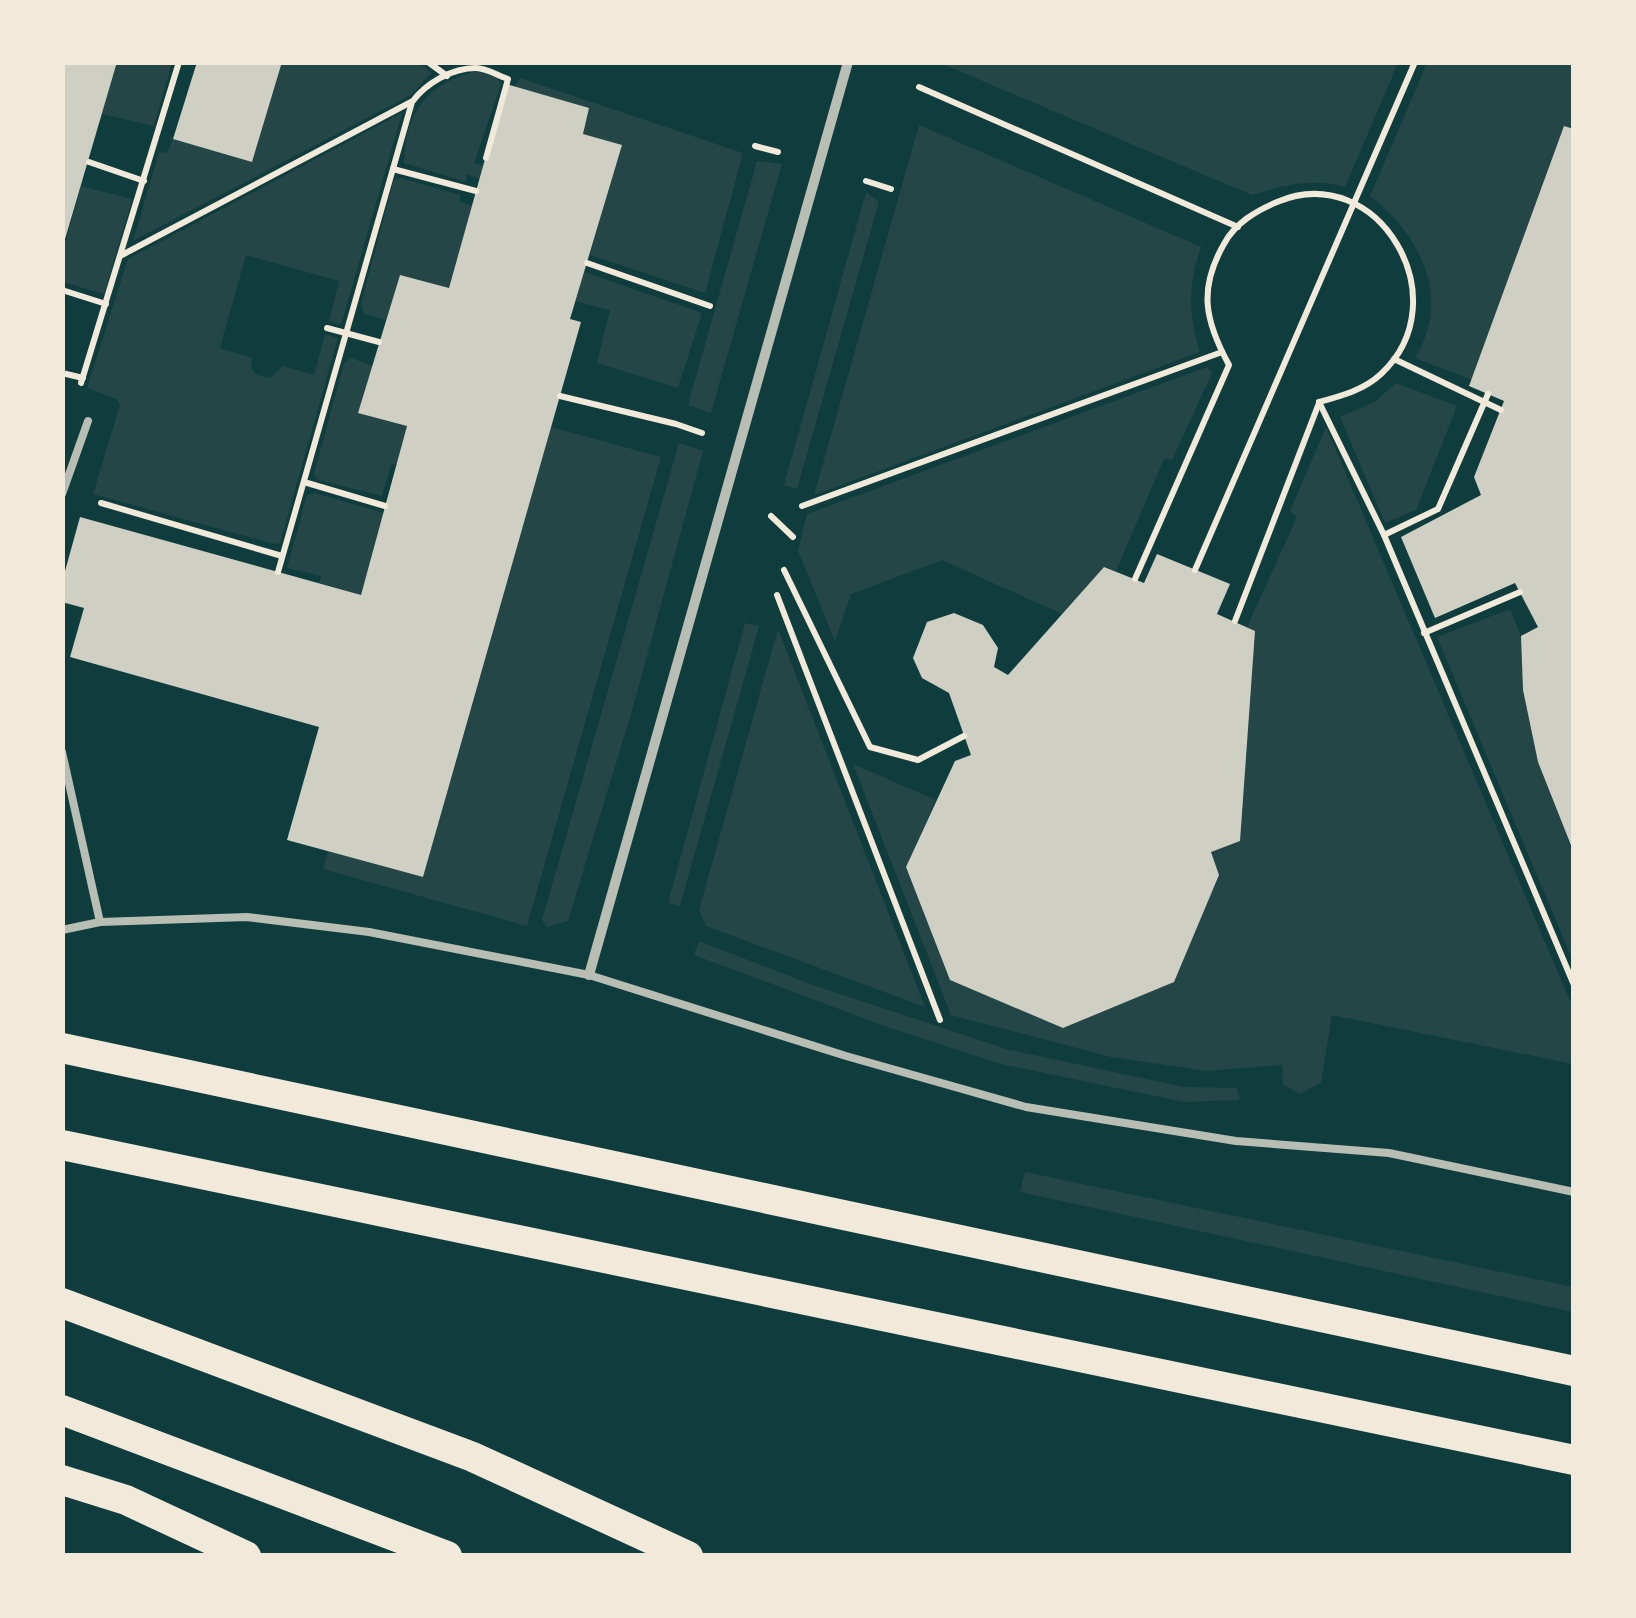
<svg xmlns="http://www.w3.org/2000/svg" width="1636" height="1618" font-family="'Open Sans',sans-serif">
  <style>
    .green { fill: #244646 }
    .building { fill: #cfcfc3 }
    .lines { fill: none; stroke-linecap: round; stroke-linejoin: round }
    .path { stroke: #f1e9da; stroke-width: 6 }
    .service { stroke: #b8beb3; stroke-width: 8 }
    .minor { stroke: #b8beb3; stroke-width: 10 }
    .motorway { stroke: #f1e9da; stroke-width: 30 }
  </style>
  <rect width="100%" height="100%" fill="#0f3d3e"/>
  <g class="green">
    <polygon points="117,63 172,63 154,126 102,114"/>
    <polygon points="282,63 411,63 425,67 431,73 411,95 133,241 159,152 167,153 173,139 252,161"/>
    <path d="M940,63H1398L1345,187C1312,178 1284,185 1252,195Z"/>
    <path d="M1427,63H1573V129L1564,126L1472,380L1415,358C1452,298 1420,234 1370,196Z"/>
    <path d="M478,71L497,78L501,84L474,163L483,166L480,179L467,174L466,182L404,163C405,111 429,82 478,71Z"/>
    <polygon points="520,78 743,153 705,293 590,255 621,145 583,134 588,108 514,87"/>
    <polygon points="402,113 341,325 329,321 339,281 246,255 220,348 252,358 251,368 257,375 270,378 283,366 314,375 325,334 338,338 280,543 274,544 93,494 120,405 117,399 87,388 128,259"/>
    <path d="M919,125L1201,247C1188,285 1188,315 1200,352L814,495Z"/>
    <polygon points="757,161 782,164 711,413 688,405"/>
    <polygon points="401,178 460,195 460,202 472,206 449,288 400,275 386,320 364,314 361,303 394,180"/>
    <polygon points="81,186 132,199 104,294 63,282 63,250"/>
    <polygon points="866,192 879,202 797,489 784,485"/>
    <polygon points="584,272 702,313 678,388 597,363 610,310 575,301"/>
    <polygon points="351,358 373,366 407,426 397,464 391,465 382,496 318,480 314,474 344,363"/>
    <polygon points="1207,367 1212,373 1172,460 1164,459 1116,571 1104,567 1062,614 942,560 851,594 835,641 798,551 807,514"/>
    <polygon points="1396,383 1457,406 1416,510 1385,523 1340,417 1376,401"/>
    <polygon points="551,427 661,457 527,926 323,869 328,851 423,877"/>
    <polygon points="1326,427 1573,1008 1573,1064 1332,1015 1321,1083 1299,1094 1283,1084 1282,1065 1207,1071 1111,1057 951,1015 853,764 936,800 906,867 950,980 1063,1028 1173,982 1219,875 1211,852 1255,632 1247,627 1297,517 1290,511"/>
    <polygon points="679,443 703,451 633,707 568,921 547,927 542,920"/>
    <polygon points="315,493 384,513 361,595 319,583 321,576 287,568 307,495"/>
    <polygon points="1510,609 1521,636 1523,690 1538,762 1573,853 1573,961 1437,637"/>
    <polygon points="745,623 759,626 680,906 668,903"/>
    <polygon points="778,629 925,1007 706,926 699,910"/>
    <polygon points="699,941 810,984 1006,1049 1184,1087 1237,1088 1240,1100 1184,1102 1001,1064 890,1028 694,955"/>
    <polygon points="1025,1172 1573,1287 1573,1312 1020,1192"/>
  </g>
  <g class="building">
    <polygon points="62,62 117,62 63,246 62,246"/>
    <polygon points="197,62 282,62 252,162 173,139"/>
    <polygon points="506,84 589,108 583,134 622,145 570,319 581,322 423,877 287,840 319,727 70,657 84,608 62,602 62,582 80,517 361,595 407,426 358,413 400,275 449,288"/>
    <polygon points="1564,126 1574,129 1574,853 1538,762 1523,690 1521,636 1538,627 1515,583 1435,618 1401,537 1481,495 1474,477 1504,401 1469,386"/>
    <polygon points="1157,554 1230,584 1217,614 1255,631 1240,841 1211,852 1219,875 1174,982 1063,1028 950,980 906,867 955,761 971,755 949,693 922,678 913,658 927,622 954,613 983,625 998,648 994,667 1008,675 1104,567 1144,583"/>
  </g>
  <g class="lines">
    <g class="path">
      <polyline points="428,62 447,76"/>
      <polyline points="919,87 1238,227"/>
      <polyline points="755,146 778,152"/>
      <polyline points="89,162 144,181"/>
      <polyline points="393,169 476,191"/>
      <polyline points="866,181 891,189"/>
      <polyline points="122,255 411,102"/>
      <polyline points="587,263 710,306"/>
      <polyline points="62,290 106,304"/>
      <polyline points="327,328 379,342"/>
      <polyline points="1394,359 1501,410"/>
      <polyline points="62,373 83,378"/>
      <polyline points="81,383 179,62"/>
      <polyline points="560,396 676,424 702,433"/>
      <polyline points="1319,402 1384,535 1574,985"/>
      <polyline points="304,482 385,506"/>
      <polyline points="101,503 282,556"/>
      <polyline points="802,506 1222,352"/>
      <polyline points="771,516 793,537"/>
      <polyline points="1384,535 1438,509 1488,394"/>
      <polyline points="784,570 870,747 918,760 964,736"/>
      <polyline points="1195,570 1415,62"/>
      <path d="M278,572L412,102C426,83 452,68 476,68C486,68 499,76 508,79L486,158"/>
      <path d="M1135,579L1229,365C1205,321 1198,289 1224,244C1235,223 1256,211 1277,202C1378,159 1461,300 1381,374C1364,390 1341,396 1319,402"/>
      <polyline points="777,595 940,1020"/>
      <polyline points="1235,621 1319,403"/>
      <polyline points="1424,633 1520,592"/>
    </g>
    <g class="service">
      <polyline points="62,494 88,421"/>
      <polyline points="62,752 100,922"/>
      <polyline points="62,930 100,922 247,917 369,932 589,975 846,1056 1026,1107 1236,1141 1389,1153 1574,1192"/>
    </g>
    <polyline class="minor" points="589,975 848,62"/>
    <g class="motorway">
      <polyline points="62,1048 1574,1371"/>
      <polyline points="62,1145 1574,1460"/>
      <polyline points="62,1303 473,1457 688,1556"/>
      <polyline points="62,1410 447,1556"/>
      <polyline points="62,1480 126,1500 246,1556"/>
    </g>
  </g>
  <rect width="1636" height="1618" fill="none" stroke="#f1e9da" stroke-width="130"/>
</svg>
